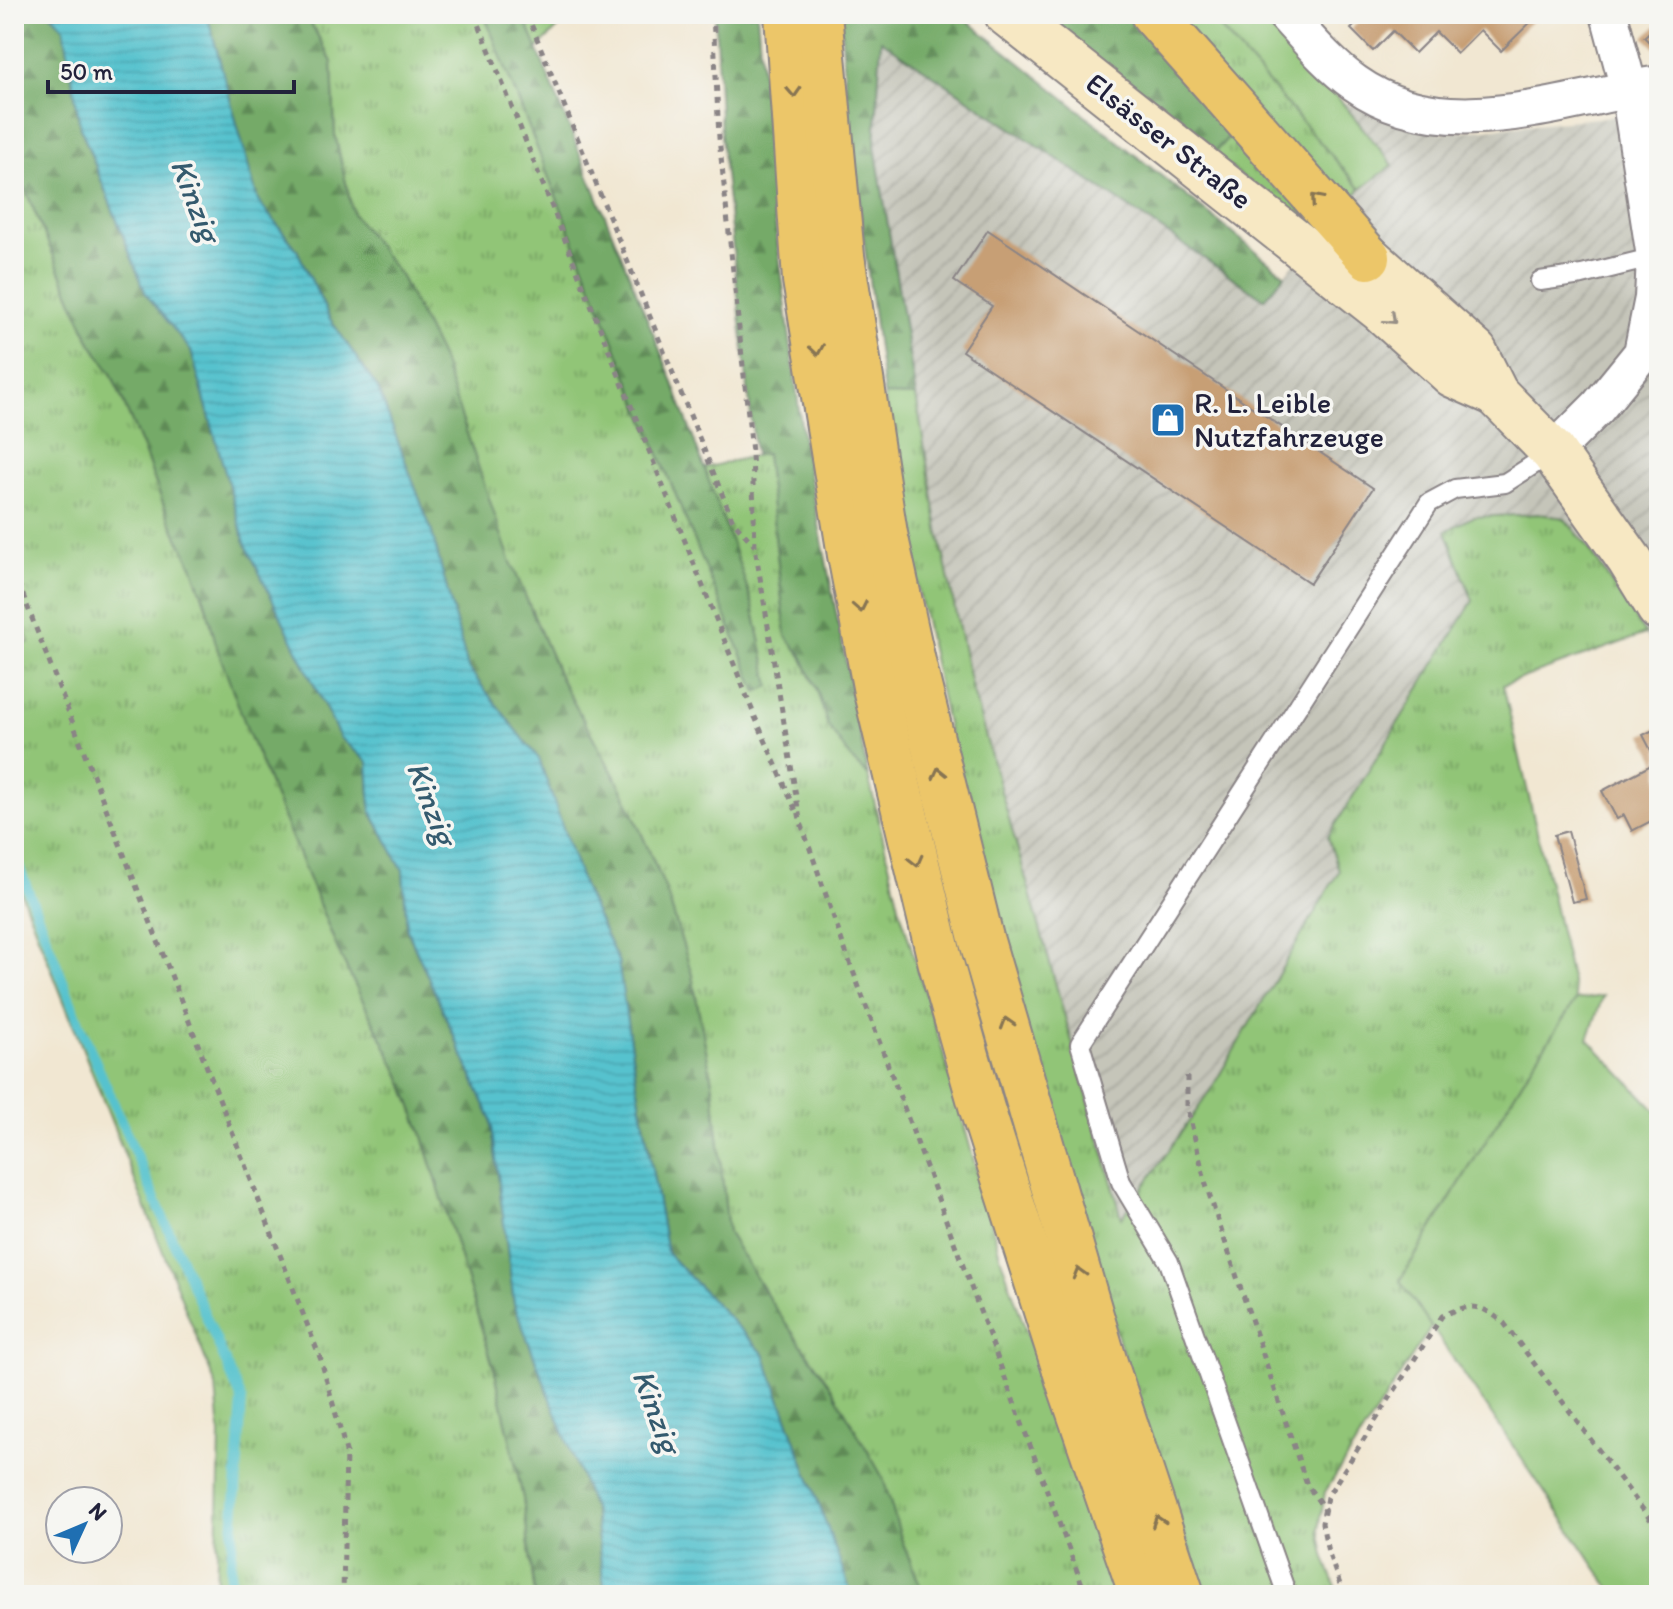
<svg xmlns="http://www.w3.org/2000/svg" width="1673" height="1609" font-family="Itim,sans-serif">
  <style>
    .industrial { fill: url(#industrial-furrows) }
    .grass { fill: url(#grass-tufts); stroke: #5a7459; stroke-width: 2 }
    .forest { fill: url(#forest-firs); stroke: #4b6652; stroke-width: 2 }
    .green { fill: #91c577; stroke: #5a7459; stroke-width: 2 }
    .water { fill: url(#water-rules); stroke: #3c7284; stroke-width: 2 }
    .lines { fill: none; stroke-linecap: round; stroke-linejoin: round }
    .stream { stroke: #56c2ce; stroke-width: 10 }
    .building { fill: #c79f74 }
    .lane-casing { stroke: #8a8486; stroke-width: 22 }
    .street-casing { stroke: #8a8486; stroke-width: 40 }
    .secondary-casing { stroke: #8a8486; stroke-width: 48 }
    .highway-casing { stroke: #8a8486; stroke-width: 48 }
    .path { stroke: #8a8486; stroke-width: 5; stroke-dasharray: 6 6; stroke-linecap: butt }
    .lane { stroke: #fff; stroke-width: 18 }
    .street { stroke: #fff; stroke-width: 36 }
    .secondary { stroke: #f7e8c3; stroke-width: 44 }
    .highway { stroke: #ecc669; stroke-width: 44 }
    .oneway { stroke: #877452 }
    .oneway2 { stroke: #978f86 }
    .labels { text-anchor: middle; stroke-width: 7; stroke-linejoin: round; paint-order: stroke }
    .street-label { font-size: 30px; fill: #22223b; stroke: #f6f6f2 }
    .poi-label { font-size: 30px; fill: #22223b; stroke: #f6f6f2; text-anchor: start }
    .water-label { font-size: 32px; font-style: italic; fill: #345a6e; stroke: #f6f6f2 }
  </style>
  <defs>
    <pattern id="industrial-furrows" width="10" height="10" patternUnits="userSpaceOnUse" patternTransform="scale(2)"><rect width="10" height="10" fill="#c5c5b9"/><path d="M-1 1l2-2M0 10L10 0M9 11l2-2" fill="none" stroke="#a9a9a0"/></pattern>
    <pattern id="grass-tufts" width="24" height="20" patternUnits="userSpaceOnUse" patternTransform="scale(2)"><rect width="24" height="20" fill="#91c577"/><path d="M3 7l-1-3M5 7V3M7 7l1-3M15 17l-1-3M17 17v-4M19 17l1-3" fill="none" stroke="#76a063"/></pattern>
    <pattern id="forest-firs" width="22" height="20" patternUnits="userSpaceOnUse" patternTransform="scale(2)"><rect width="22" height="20" fill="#74aa68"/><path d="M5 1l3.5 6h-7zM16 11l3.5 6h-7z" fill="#5f8a57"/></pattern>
    <pattern id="water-rules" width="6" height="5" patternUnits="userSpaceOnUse" patternTransform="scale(2)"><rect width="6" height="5" fill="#56c2ce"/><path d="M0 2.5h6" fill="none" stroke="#4ba6b2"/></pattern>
  </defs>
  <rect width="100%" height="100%" fill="#f6f6f2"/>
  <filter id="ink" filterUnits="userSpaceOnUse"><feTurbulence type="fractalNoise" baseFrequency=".0125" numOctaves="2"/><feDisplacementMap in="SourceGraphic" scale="16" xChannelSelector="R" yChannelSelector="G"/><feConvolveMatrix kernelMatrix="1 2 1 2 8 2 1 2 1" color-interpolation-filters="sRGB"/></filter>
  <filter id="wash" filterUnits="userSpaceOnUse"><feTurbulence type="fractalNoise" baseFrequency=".006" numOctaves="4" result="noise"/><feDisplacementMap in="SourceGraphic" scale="32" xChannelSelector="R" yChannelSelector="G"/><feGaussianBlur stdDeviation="1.8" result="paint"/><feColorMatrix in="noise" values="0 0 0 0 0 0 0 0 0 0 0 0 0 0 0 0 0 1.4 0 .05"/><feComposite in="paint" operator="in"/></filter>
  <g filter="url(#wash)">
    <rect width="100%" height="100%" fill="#f1e7d2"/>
    <polygon class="industrial" points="881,39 1264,299 1318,235 1361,189 1392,165 1341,101 1444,133 1598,118 1659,108 1659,657 1585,543 1473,600 1328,837 1339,871 1210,1091 1122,1219 971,685 938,529 875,146"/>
    <g class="grass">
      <polygon points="306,14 484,14 651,435 758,691 770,686 753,606 704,468 766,453 786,636 802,656 817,690 828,726 854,762 868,775 900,910 953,1085 1001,1259 1118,1595 924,1595 902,1541 773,1305 728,1233 713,1087 692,975 666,890 624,793 560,678 510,560 401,277 353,214 335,135 332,62"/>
      <polygon points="523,14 572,14 537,49"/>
      <polygon points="1131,14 1208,14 1361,189 1318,235 1213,154 1235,130"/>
      <polygon points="14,163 90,341 111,373 142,446 167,514 193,568 249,734 341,957 400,1075 422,1133 495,1372 523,1498 535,1595 216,1595 220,1435 216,1386 14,875 14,650 29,642 14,604"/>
      <polygon points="884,395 916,396 938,529 971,685 1122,1218 1210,1091 1339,871 1328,837 1473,601 1446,531 1472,517 1540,514 1564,518 1585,543 1645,634 1503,685 1576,1000 1533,1064 1400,1280 1431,1327 1325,1492 1319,1530 1324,1555 1339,1595 1206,1595 1143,1421 976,859 909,546"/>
    </g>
    <g class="forest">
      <polygon points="14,14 51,14 64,27 80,127 146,294 191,351 245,543 340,738 368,762 371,812 403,870 407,930 491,1119 514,1304 594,1511 605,1592 603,1595 535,1595 523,1498 495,1372 422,1133 400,1075 341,957 249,734 217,648 205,601 193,568 167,514 142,446 111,373 90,341 14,163"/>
      <polygon points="207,14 306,14 332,62 335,135 353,214 401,277 441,357 510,560 560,678 624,793 666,890 692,975 713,1087 728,1233 773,1305 830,1385 883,1478 902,1541 924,1595 852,1595 764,1354 667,1253 633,1061 618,961 585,891 539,759 468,668 431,529 378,389 330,319 296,248 258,201"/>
      <polygon points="484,14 523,14 671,377 741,569 753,606 770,686 757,692 651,435"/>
      <polygon points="715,14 757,14 775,223 804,448 868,775 854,762 828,726 817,690 802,656 786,636 766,454 755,455 721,137"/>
      <polygon points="840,14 959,14 1285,275 1264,299 881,40 875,146 916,396 884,395 848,118"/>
      <polygon points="1039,14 1131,14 1235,130 1213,154"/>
    </g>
    <g class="green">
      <polygon points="1208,14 1264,14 1341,101 1393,165 1361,189"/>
      <polygon points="1603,996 1588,1039 1659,1114 1659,1595 1615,1595 1400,1281 1533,1064 1576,1000"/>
    </g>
    <polygon class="water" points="51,14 207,14 258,201 296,248 330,319 378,389 431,529 468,668 539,759 585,891 618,961 633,1061 667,1253 764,1354 852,1595 603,1595 605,1592 594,1511 514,1304 491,1119 407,929 403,870 371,811 368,762 340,738 245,543 191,351 146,294 80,126 64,27"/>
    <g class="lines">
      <polyline class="stream" points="14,854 82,1030 242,1400 229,1595"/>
    </g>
    <g id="blocks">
      <g class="building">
        <polygon points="1366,14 1539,14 1501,51 1480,30 1457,53 1436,32 1415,53 1393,31 1373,51 1351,29"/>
        <polygon points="1659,23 1659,52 1644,37"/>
        <polygon points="988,230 1373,488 1310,583 962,351 992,306 954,281"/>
        <polygon points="1659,727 1659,817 1632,831 1624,815 1617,819 1602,791 1657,762 1643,735"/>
        <polygon points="1568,831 1586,899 1572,902 1554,835"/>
      </g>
    </g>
  </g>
  <g filter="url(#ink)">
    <use href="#blocks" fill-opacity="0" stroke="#8a8486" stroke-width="2"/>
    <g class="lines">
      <defs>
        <g id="lane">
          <polyline points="1540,281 1582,275 1655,257"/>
          <polyline points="1287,1595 1169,1262 1121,1182 1080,1044 1429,503 1455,489 1505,483 1553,452"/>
        </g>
        <g id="street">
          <path d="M1285,14C1306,37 1329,65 1355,83C1444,147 1562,99 1659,84"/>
          <polyline points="1553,452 1598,407 1642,353 1653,298 1655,257 1629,89 1609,14"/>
        </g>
        <g id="secondary">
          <polyline points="1007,14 1380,309 1453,375 1496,394"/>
          <polyline points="1332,269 1368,257 1475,352 1496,394 1553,452 1629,559 1659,608"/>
        </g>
        <g id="highway">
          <polyline points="787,14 805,280 850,555 876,692 940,960 982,1109 1070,1386 1142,1595"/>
          <polyline points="819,14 842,256 885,534 914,666 981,938 1104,1360 1182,1595"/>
          <polyline points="1153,14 1368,257"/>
        </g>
      </defs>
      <use href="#lane" class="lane-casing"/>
      <use href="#street" class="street-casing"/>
      <use href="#secondary" class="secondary-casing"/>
      <use href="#highway" class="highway-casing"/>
      <g class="path">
        <polyline points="475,14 755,717 796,811"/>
        <polyline points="527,14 733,521 755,546"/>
        <polyline points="713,14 719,138 752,452 755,547 800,820 844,947 1086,1595"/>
        <polyline points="14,572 321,1360 346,1451 343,1595"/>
        <polyline points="1187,1076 1187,1106 1206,1185 1307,1485 1325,1510"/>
        <path d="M1344,1595L1328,1552L1322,1523L1327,1497L1442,1316C1471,1303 1479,1303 1504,1323L1659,1531"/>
      </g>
      <use href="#lane" class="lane"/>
      <use href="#street" class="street"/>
      <use href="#secondary" class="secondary"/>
      <use href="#highway" class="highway"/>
    </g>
    <defs><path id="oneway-chevron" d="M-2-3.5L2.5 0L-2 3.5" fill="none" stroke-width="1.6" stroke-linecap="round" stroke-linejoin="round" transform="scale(2)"/></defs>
    <g class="oneway">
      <use href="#oneway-chevron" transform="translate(794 92) rotate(87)"/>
      <use href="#oneway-chevron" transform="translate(1316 199) rotate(-131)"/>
      <use href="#oneway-chevron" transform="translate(817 350) rotate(81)"/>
      <use href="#oneway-chevron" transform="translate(860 607) rotate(79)"/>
      <use href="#oneway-chevron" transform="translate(939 773) rotate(-103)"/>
      <use href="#oneway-chevron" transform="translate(916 861) rotate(76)"/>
      <use href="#oneway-chevron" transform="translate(1007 1023) rotate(-107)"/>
      <use href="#oneway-chevron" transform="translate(1079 1273) rotate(-106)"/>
      <use href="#oneway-chevron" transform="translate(1158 1521) rotate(-108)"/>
    </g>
    <use class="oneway2" href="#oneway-chevron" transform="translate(1391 319) rotate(42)"/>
  </g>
  <defs>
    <symbol id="shop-square" viewBox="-11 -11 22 22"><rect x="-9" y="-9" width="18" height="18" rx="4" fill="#1f6fb2" stroke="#f6f6f2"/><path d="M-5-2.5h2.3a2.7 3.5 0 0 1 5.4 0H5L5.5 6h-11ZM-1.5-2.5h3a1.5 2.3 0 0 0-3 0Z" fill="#fff"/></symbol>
  </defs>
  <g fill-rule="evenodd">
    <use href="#shop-square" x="1148" y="400" width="40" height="40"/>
  </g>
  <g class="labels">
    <g class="street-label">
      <text transform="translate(1169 141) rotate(38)" y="10">Elsässer Straße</text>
    </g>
    <g class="poi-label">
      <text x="1194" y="413">R. L. Leible<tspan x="1194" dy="34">Nutzfahrzeuge</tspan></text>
    </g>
    <g class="water-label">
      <text transform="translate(196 200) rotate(69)" y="11">Kinzig</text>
      <text transform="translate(432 803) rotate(69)" y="11">Kinzig</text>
      <text transform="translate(657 1411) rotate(70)" y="11">Kinzig</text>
    </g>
  </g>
  <rect width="1673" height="1609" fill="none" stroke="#f6f6f2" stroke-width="48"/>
  <g transform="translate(84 1525) rotate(46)"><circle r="38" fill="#f6f6f2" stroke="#a1a1a9" stroke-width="2"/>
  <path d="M0-6L14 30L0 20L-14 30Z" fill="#1f6fb2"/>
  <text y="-12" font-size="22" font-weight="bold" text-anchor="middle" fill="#22223b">N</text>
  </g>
  <path d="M48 80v12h246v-12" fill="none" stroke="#22223b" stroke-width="4"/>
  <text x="60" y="80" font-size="24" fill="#22223b" stroke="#f6f6f2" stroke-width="6" paint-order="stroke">50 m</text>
</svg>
